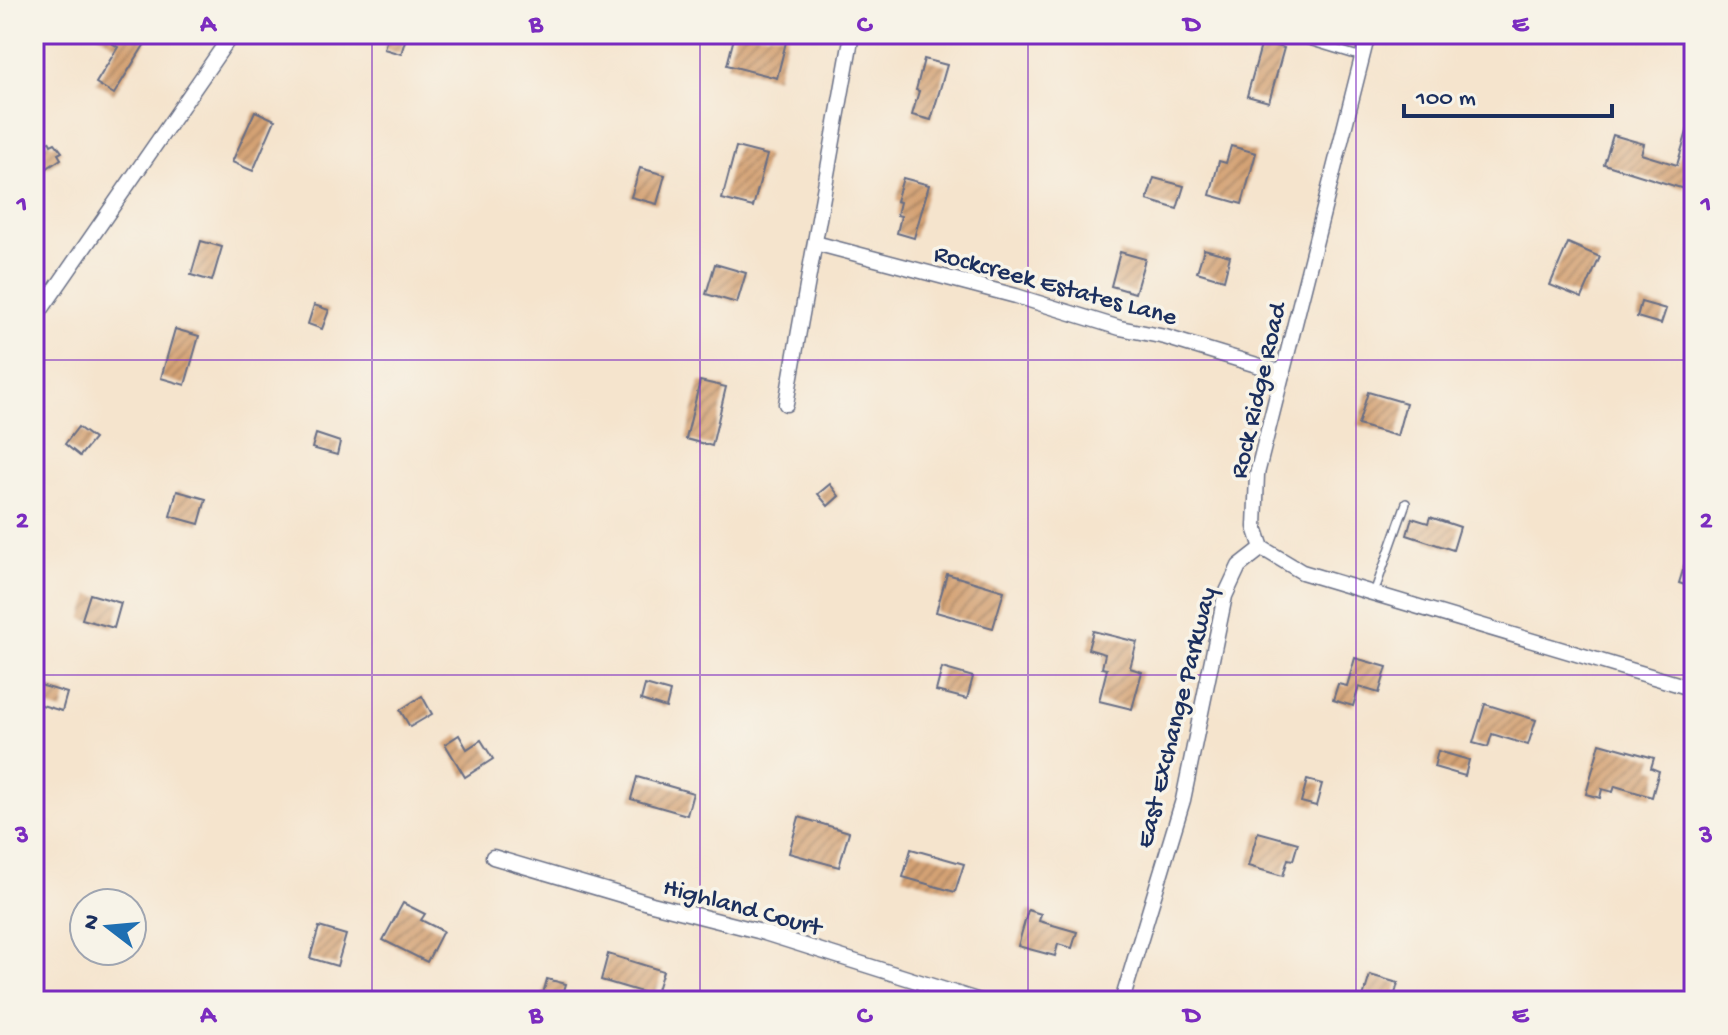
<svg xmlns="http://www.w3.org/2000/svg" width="1728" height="1035" font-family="'Gochi Hand',sans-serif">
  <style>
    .building { fill: url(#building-hatch) }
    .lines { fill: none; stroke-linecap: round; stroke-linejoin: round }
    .lane-casing { stroke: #676e85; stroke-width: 10 }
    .street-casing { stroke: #676e85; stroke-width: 17 }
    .lane { stroke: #fff; stroke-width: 7 }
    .street { stroke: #fff; stroke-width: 14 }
    .grid { fill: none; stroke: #7b2cbf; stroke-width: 2; stroke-opacity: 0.55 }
    .labels { text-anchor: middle; stroke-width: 7; stroke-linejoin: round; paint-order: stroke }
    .street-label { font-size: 26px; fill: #1b2f5e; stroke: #f7f3e8 }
    .neatline { fill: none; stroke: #7b2cbf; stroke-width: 3 }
    .grid-label { font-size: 26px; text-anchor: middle; font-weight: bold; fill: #7b2cbf }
  </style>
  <defs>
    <pattern id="building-hatch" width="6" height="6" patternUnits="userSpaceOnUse" patternTransform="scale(2)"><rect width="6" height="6" fill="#d4a274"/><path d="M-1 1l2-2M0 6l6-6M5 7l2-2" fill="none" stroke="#ab8462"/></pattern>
  </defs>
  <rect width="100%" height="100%" fill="#f7f3e8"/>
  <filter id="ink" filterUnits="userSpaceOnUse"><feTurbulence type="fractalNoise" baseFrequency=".0125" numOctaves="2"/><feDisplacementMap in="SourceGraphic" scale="16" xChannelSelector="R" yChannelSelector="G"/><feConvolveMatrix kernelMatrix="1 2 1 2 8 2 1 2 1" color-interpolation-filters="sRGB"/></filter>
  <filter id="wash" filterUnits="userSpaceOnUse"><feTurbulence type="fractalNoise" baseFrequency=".006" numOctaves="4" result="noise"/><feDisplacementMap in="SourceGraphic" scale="32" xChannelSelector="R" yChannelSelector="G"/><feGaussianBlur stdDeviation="1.8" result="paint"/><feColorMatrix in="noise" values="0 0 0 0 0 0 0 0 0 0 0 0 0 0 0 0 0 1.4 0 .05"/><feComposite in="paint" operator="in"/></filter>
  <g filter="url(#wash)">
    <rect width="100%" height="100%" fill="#f5e4cd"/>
    <g id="blocks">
      <g class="building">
        <polygon points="97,34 133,34 146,42 114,94 96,83 118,47"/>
        <polygon points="388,34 407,34 401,54 384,49"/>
        <polygon points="735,34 788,34 777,78 727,65"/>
        <polygon points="1214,34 1248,34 1244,46 1214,37"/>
        <polygon points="1262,42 1284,48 1269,102 1247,96"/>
        <polygon points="924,59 947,65 931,120 912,115 919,91 916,90"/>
        <polygon points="255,111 275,120 253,171 232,162"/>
        <polygon points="1691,118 1694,119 1694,156 1684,189 1604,164 1613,135 1644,144 1641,154 1677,165"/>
        <polygon points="34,126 45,144 49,141 51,145 55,143 62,152 58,154 61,159 44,170 39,162 34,165"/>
        <polygon points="1231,146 1256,153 1242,204 1210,195 1219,161 1226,163"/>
        <polygon points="736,147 767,155 753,207 722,199"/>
        <polygon points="640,168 665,175 657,204 631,197"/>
        <polygon points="903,178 929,185 914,238 897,233 901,216 897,215 900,202 896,201"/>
        <polygon points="1154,178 1184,186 1177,209 1147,200"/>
        <polygon points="201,241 222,247 212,281 191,275"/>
        <polygon points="1568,243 1600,257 1582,298 1550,285"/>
        <polygon points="1204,249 1230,256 1224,280 1197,272"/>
        <polygon points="1120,252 1145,259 1135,293 1111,286"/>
        <polygon points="715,264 746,273 737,303 706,294"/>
        <polygon points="1641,302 1666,309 1661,324 1637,317"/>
        <polygon points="314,305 329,310 322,329 308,324"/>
        <polygon points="175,329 199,336 185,385 161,378"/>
        <polygon points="700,381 726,387 712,446 686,439"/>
        <polygon points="1368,392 1406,403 1397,436 1358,425"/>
        <polygon points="78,427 94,439 80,456 65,444"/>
        <polygon points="316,434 340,442 337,455 312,448"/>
        <polygon points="830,484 839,496 828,506 818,494"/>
        <polygon points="177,491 206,499 199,524 170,516"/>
        <polygon points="1430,517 1460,527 1453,550 1407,535 1412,518 1428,523"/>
        <polygon points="1691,544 1694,544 1694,588 1679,583"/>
        <polygon points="947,574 1004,591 993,628 936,612"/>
        <polygon points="90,594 121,603 114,628 82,619"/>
        <polygon points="1093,631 1137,642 1130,668 1142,672 1132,709 1099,701 1107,669 1102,668 1105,654 1088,649"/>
        <polygon points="1355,658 1387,667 1379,693 1359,687 1353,706 1333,700 1338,684 1347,686"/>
        <polygon points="942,668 973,677 967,699 936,691"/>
        <polygon points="40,685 67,693 62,711 35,703"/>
        <polygon points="645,685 670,692 666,708 641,700"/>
        <polygon points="422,696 432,714 410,727 400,710"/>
        <polygon points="1485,704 1536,720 1528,745 1492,734 1488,747 1473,743"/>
        <polygon points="459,735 467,749 481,740 493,759 465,777 445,744"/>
        <polygon points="1600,743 1654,758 1651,768 1659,771 1652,797 1615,786 1613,792 1602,789 1600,798 1586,794"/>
        <polygon points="1438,751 1469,760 1465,776 1434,767"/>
        <polygon points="637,777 693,793 687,815 631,799"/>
        <polygon points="1307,780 1322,784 1316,806 1301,802"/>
        <polygon points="799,817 849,832 839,867 789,853"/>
        <polygon points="1258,832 1298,843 1293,860 1288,859 1283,876 1248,866"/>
        <polygon points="911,849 964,864 955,892 903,877"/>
        <polygon points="403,903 425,914 421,920 443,931 427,962 383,940"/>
        <polygon points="1028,910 1041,914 1039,921 1077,932 1072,948 1058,944 1055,956 1018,946"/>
        <polygon points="319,927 346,935 337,966 310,958"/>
        <polygon points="608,954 663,971 655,996 601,980"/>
        <polygon points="1370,975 1398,983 1393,1001 1362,1001"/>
        <polygon points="547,979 566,984 561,1001 541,1001"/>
      </g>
    </g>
  </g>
  <g filter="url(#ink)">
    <use href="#blocks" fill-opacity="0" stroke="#676e85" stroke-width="2"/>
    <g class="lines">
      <defs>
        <g id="lane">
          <polyline points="1286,34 1362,57"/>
          <polyline points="1374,593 1406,503"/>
        </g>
        <g id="street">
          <polyline points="1368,34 1257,474 1255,527 1262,548 1302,572 1694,689"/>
          <polyline points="815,243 1016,296 1120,328 1165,337 1283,373"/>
          <polyline points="34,320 232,34"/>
          <polyline points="786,404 852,34"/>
          <polyline points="493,857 652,904 758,931 980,1001"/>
          <polyline points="1122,1001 1183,800 1225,596 1239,566 1262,548"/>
        </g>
      </defs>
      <use href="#lane" class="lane-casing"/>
      <use href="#street" class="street-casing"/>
      <use href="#lane" class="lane"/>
      <use href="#street" class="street"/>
    </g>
  </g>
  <path class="grid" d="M372,34V1001M700,34V1001M1028,34V1001M1356,34V1001M34,360H1694M34,675H1694"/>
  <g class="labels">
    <g class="street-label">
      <text transform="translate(1056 283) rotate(15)" y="9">Rockcreek Estates Lane</text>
      <text transform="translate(1256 390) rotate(-77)" y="9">Rock Ridge Road</text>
      <text transform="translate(1174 717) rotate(-76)" y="9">East Exchange Parkway</text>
      <text transform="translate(743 905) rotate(15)" y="9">Highland Court</text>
    </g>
  </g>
  <rect width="1728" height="1035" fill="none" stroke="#f7f3e8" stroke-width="88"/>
  <g transform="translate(108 927) rotate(286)"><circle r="38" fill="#f7f3e8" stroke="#9fa5b1" stroke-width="2"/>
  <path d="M0-6L14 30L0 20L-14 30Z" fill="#1f6fb2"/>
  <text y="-12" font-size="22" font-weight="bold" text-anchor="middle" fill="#1b2f5e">N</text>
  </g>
  <path d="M1404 104v12h208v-12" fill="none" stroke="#1b2f5e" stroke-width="4"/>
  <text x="1416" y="104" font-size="24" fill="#1b2f5e" stroke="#f7f3e8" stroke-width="6" paint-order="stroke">100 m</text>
  <rect x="44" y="44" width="1640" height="947" class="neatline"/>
  <g class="grid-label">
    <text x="208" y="31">A</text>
    <text x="536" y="31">B</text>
    <text x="864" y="31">C</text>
    <text x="1192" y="31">D</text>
    <text x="1520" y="31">E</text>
    <text x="22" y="211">1</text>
    <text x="1706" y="211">1</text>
    <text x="22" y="527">2</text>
    <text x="1706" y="527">2</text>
    <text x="22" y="842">3</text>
    <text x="1706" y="842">3</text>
    <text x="208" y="1022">A</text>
    <text x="536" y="1022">B</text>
    <text x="864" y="1022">C</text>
    <text x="1192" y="1022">D</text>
    <text x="1520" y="1022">E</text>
  </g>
</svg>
